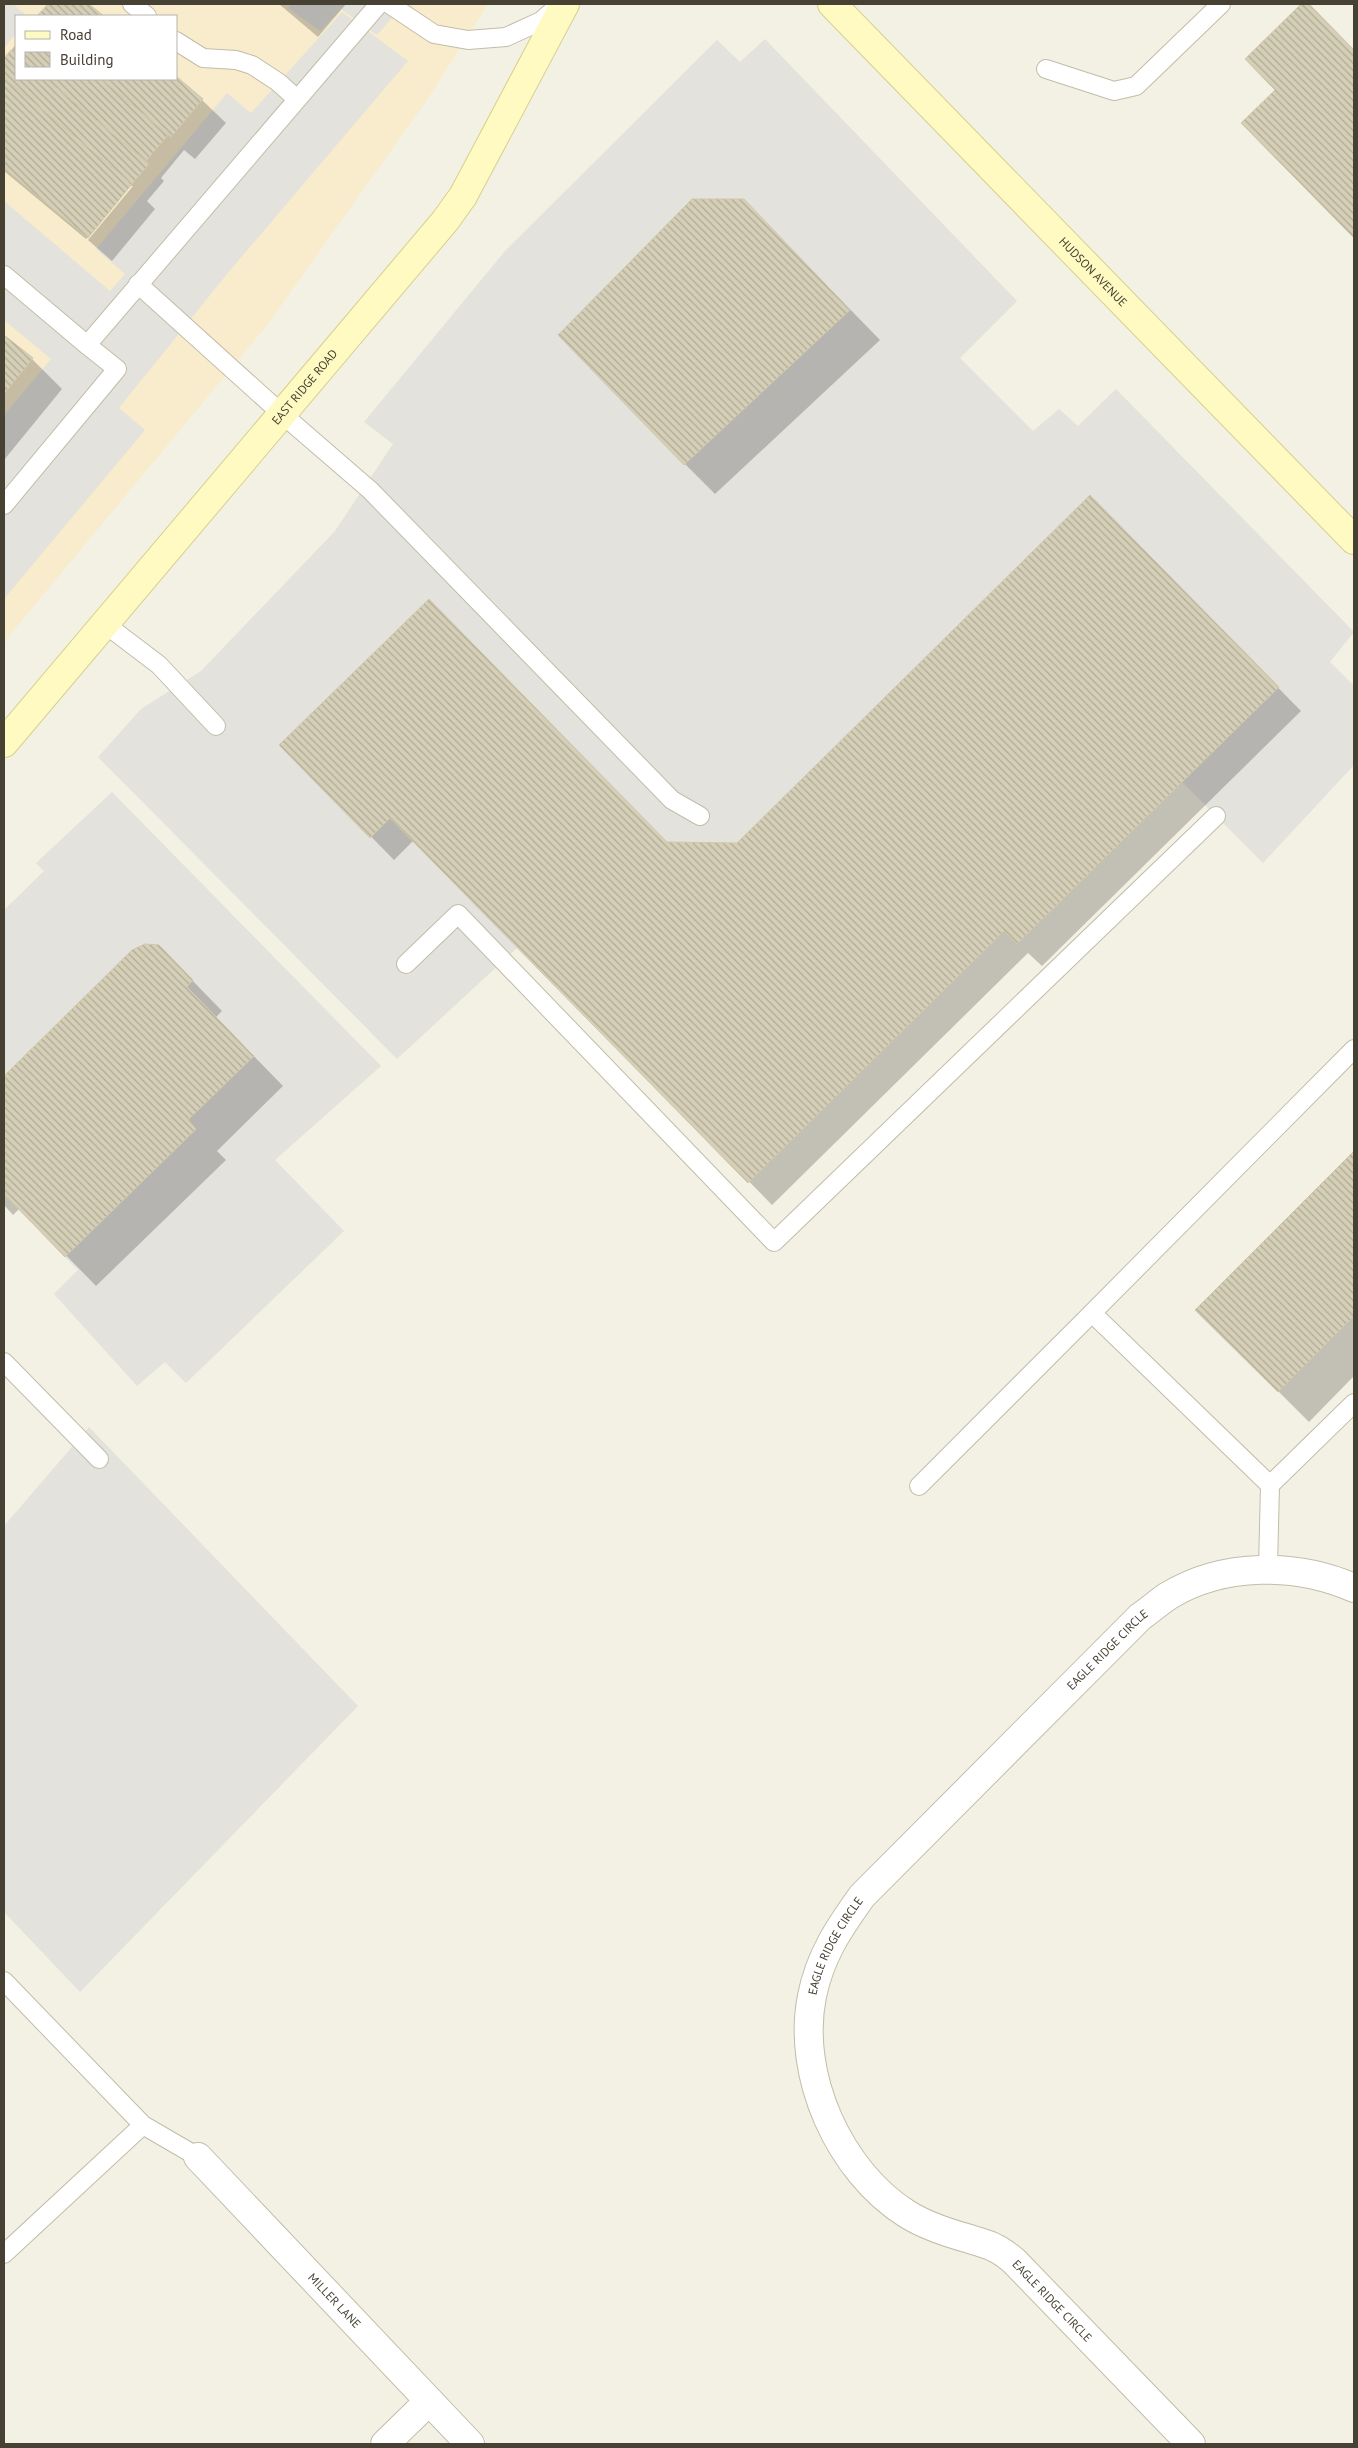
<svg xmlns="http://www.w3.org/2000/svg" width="1358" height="2448" font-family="'PT Sans',sans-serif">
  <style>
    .commercial { fill: #f8eccc; fill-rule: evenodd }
    .parking { fill: #e3e2dc }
    .shadow { fill: #0003 }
    .building { fill: url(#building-back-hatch); stroke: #d1c8aa }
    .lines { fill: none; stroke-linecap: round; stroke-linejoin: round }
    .service-casing { stroke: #c2bda8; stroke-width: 20 }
    .minor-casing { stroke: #c2bda8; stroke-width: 30 }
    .secondary-casing { stroke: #d7d08f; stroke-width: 30 }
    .service { stroke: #fff; stroke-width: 18 }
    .minor { stroke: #fff; stroke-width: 28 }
    .secondary { stroke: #fffac2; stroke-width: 28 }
    .labels { text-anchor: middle; stroke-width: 4.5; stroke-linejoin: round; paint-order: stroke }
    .street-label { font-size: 12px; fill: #464133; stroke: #fff }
  </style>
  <defs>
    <pattern id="building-back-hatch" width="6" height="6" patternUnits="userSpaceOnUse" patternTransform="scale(1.25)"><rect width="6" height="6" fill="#d6cfb8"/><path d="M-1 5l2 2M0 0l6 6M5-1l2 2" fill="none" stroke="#afaa96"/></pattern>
  </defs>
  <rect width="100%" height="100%" fill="#f3f1e3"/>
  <path class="commercial" d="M4,4H488L427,100L268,324L4,642ZM16,16H176V79H16Z"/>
  <g class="parking">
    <polygon points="4,4 13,4 27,16 16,16 16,33 4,48"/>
    <polygon points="291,4 404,4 377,35 341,9 320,31 288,8"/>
    <polygon points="342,12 408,61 227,274 119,408 145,430 4,599 4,415 51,359 4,320 4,201 110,291 125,274 96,249 227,93 251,113"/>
    <polygon points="765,39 1017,301 960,358 1033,431 1059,409 1078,426 1116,389 1354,632 1330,662 1354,686 1354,765 1263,863 1182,782 1090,495 737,843 667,842 429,599 279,745 390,818 517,948 397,1059 98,757 141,709 201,671 335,531 393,444 364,422 505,251 717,40 740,62"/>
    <polygon points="112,792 381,1066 275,1160 344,1231 186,1383 165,1362 137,1386 54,1294 78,1270 65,1257 196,1130 188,1120 254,1055 187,987 193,980 132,950 4,1076 4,910 44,871 36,863"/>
    <polygon points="89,1427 358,1706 80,1992 4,1912 4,1526"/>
  </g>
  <g class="shadow">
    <polygon points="49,4 87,4 102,16 39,16"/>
    <polygon points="279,4 346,4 318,37"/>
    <polygon points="1303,4 1307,4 1354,51 1354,237 1243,123 1277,90 1246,59"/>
    <polygon points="16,44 16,79 176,79 202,100 226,123 195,159 184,150 161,178 164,181 147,201 155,209 112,261 88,240 133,186 130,186 86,239 4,171 4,60"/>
    <polygon points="774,231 880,340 715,494 685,464"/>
    <polygon points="4,336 32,359 62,389 4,460"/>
    <polygon points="1090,497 1301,711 1042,966 1028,953 772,1205 414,840 394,860 281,745 667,843 737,844"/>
    <polygon points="133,951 189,977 222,1011 216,1017 283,1086 217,1151 226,1160 96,1286 20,1208 13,1215 4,1205 4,1078"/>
    <polygon points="1354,1153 1354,1376 1309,1422 1197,1310"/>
  </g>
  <g class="building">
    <polygon points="48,4 89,4 104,16 37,16"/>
    <polygon points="1301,4 1309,4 1354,50 1354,238 1241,123 1275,90 1245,59"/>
    <polygon points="11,50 16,54 16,79 46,79 149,164 132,184 4,78 4,58"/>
    <polygon points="176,76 203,99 171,137 101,79 176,79"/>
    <polygon points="4,78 132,184 88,238 4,168"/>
    <polygon points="46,79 101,79 168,135 146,161"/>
    <polygon points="692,199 744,199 850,310 684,465 558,335"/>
    <polygon points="4,335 33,358 4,394"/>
    <polygon points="1090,495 1279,687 1017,944 1004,931 748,1183 390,818 370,838 279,745 429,599 667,842 737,843"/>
    <polygon points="145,944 159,945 193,980 187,987 254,1056 188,1120 196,1129 65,1257 4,1194 4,1076 132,950"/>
    <polygon points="1354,1151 1354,1316 1278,1392 1195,1310"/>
  </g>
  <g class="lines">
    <defs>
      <g id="service">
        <polyline points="132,4 147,16"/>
        <polyline points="389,4 434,34 468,40 506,37 541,21 558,6"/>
        <polyline points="176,41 203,58 236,60 252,65 278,82 297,99"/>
        <polyline points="1046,69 1114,91 1136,86 1221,4"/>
        <polyline points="4,275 87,345"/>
        <polyline points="138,284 282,414 370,490 672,800 700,816"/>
        <polyline points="4,505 117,369 87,345 379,4"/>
        <polyline points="105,624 159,665 216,726"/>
        <polyline points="406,964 458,914 774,1242 1216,816"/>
        <polyline points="4,1362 99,1459"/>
        <polyline points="1270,1485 1092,1313 1354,1049"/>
        <polyline points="919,1486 1092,1313"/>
        <polyline points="1268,1568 1270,1485 1354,1403"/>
        <polyline points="4,1981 143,2125 198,2157"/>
        <polyline points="4,2254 143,2125"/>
      </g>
      <g id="minor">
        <path id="s1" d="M198,2157L470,2444"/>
        <polyline points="385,2444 429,2401"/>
        <path id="s2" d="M1191,2444L1014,2261C1008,2256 1002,2251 995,2248C988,2244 978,2242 970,2239C948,2233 926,2226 907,2214C839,2171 796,2075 812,1996C820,1956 839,1928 862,1896L1140,1617C1150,1610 1159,1602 1168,1596C1224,1562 1296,1563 1354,1588"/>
      </g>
      <g id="secondary">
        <path id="s3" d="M832,4L1354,540"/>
        <path id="s4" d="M4,743L445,221L463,196L565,4"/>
      </g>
    </defs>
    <use href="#service" class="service-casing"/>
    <use href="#minor" class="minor-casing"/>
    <use href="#secondary" class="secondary-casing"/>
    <use href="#service" class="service"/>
    <use href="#minor" class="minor"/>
    <use href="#secondary" class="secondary"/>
  </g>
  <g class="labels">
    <g class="street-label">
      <text dy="4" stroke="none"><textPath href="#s3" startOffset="374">HUDSON AVENUE</textPath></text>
      <text dy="4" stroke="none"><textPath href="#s4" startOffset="466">EAST RIDGE ROAD</textPath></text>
      <text dy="4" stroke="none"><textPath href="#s2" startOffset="1084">EAGLE RIDGE CIRCLE</textPath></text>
      <text dy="4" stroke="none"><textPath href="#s2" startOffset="679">EAGLE RIDGE CIRCLE</textPath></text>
      <text dy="4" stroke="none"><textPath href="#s1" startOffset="198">MILLER LANE</textPath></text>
      <text transform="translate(1052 2301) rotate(46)" y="4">EAGLE RIDGE CIRCLE</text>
    </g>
  </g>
  <rect width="1358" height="2448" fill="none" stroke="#464133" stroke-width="10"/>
  <rect x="15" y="15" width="162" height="65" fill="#ffffff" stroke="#b5b3ad"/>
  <rect x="25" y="31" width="25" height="8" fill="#fffac2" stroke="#b5b3ad"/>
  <text x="60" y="40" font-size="15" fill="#464133">Road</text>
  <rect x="25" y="52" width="25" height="15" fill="url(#building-back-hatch)" stroke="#b5b3ad"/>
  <text x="60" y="65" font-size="15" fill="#464133">Building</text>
</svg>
